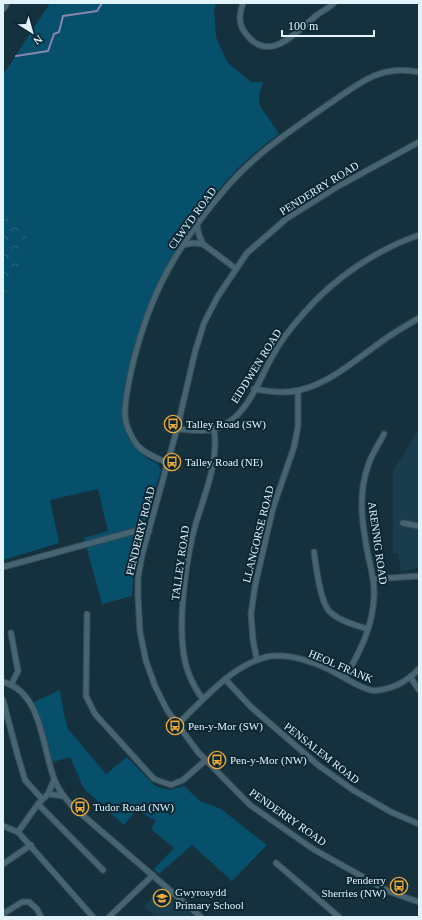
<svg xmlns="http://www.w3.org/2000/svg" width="422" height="920" font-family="Georgia,serif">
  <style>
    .built { fill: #193d4d }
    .green { fill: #06506b }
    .forest { fill: url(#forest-crowns) }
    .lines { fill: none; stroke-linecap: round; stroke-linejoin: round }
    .stream { stroke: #8986ae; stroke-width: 2 }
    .street-casing { stroke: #364d58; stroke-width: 7 }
    .secondary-casing { stroke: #364d58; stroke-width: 9 }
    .street { stroke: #476472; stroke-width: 5 }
    .secondary { stroke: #476472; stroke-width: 7 }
    .labels { text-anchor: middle; stroke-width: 4; stroke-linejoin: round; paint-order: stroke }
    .street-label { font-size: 11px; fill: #e3f3fb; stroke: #0c2734 }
    .poi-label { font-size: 11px; fill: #e3f3fb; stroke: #0c2734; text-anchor: start }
  </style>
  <defs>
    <pattern id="forest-crowns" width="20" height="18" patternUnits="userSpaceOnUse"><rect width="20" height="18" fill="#06506b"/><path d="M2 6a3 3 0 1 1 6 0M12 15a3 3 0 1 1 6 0" fill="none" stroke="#2a6a81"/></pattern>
  </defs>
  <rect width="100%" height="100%" fill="#16313e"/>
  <g class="built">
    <polygon points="419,429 419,568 401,571 398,553 393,554 393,471"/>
    <polygon points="161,888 183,907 194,917 156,917 144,907"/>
  </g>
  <g class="green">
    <path d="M50,3H216L214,11L216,37L227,62L251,82H263L259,96L260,106L279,134C261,147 244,161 229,178C213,195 198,216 185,236C158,277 140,321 128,369C124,386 120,403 123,420C124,432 131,444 140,452C146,457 149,461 157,463L161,470L144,525L134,565L132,596L102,604L84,538L108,531L98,489L50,500L59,543L3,560V302L19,265L23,224L3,218V75Z"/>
    <polygon points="60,690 64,715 68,729 106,774 127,757 155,786 169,790 184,786 200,801 221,809 267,845 232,881 192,845 159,874 154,869 174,848 151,829 156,821 137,810 124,825 84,789 70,757 53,762 34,702"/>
  </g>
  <polygon class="forest" points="3,218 24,224 27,234 19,265 3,302"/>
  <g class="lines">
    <polyline class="stream" points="16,56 48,51 54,34 59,32 63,16 97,11 102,3"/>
    <defs>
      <g id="street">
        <path d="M243,3C239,15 238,24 246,34C270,65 297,31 317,15C322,11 329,8 334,3"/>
        <polyline points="419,142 337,187 286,219 247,253 218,296 204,323 195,352 177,429 142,555 138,578 138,597 140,632 146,661 155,686 167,710 198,752 250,805 313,849 390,892 419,902"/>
        <polyline points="197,225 199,235 203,244 235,268"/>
        <polyline points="182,245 193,243 203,244"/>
        <path d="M254,389C269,392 285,394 300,390C333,382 360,356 388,337C398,330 409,324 419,318"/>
        <path d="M177,429C189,430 202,432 214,429C247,420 258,381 273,355C280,342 294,324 304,313C334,278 376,250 419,235"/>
        <path d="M168,463C157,458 145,454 137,445C131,437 125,424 125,414C125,396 129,380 133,363C141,331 152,299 168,270C184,241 204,213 226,188C254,155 290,131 326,106C358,85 378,64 419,72"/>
        <polyline points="403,523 419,526"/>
        <path d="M314,552C316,566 320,601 329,611C339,621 355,625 368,629"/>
        <polyline points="3,567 135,531 149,531"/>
        <polyline points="373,579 419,576"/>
        <polyline points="87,614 86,696 95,714 154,779 171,785 183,780 206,760"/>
        <polyline points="11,633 18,671 11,685"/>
        <polyline points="257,660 253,640 251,614 255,586 273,508 294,447 298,426 298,391"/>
        <path d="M345,678C360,651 373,627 374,596C375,580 370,565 367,550C362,522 358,494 368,466C371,455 379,444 384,434"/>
        <polyline points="411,678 419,690"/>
        <polyline points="225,679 251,707 318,765 353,790 391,812 419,824"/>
        <path d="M3,682C43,692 42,750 55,781C59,791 65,798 72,806L201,917"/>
        <path d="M203,699C192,685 185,667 183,649C179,616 186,556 196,523C205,493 219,461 214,429"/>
        <polyline points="3,700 17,753 25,780 42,799"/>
        <path d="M177,725C202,701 231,666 266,657C289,652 321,664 341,676C351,681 360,688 371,690C374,691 377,690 380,690C397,687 407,681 419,669"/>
        <polyline points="48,794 63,796"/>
        <polyline points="38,804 103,870"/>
        <polyline points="3,826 18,832 93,917"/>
        <polyline points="18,832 38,804 48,794 54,780"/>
        <polyline points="276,863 339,917"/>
        <polyline points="3,864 31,845"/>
        <polyline points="3,914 22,902 29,902 37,909 41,917"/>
        <polyline points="109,917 153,875"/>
      </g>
      <polyline id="secondary" points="3,8 6,3"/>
    </defs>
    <use href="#street" class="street-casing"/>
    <use href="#secondary" class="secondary-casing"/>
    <use href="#street" class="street"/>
    <use href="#secondary" class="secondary"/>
  </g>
  <defs>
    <symbol id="bus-ring" viewBox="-11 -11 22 22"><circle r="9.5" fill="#0c2734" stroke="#eca93a" stroke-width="1.5"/><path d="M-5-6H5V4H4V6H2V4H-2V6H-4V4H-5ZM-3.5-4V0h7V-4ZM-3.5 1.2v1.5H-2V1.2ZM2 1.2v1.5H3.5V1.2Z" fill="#eca93a"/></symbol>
    <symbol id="school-ring" viewBox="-11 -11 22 22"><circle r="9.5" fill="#0c2734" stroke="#eca93a" stroke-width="1.5"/><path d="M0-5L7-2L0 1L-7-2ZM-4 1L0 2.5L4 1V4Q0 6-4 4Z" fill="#eca93a"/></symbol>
  </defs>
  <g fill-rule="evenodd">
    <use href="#bus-ring" x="163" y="414" width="20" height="20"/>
    <use href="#bus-ring" x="162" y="452" width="20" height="20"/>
    <use href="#bus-ring" x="165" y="716" width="20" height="20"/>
    <use href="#bus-ring" x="207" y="750" width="20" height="20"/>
    <use href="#bus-ring" x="70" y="797" width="20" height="20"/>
    <use href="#bus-ring" x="389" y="876" width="20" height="20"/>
    <use href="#school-ring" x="152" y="888" width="20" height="20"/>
  </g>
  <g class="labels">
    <g class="street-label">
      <text transform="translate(319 188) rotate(-32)" y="4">PENDERRY ROAD</text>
      <text transform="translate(192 218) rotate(-54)" y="4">CLWYD ROAD</text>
      <text transform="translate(256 366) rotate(-58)" y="4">EIDDWEN ROAD</text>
      <text transform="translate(140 531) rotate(-76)" y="4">PENDERRY ROAD</text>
      <text transform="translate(258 534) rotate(-76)" y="4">LLANGORSE ROAD</text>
      <text transform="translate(378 543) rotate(82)" y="4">ARENNIG ROAD</text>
      <text transform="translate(180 563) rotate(-82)" y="4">TALLEY ROAD</text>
      <text transform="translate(341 666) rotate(23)" y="4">HEOL FRANK</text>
      <text transform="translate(322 753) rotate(38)" y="4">PENSALEM ROAD</text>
      <text transform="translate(288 817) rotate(35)" y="4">PENDERRY ROAD</text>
    </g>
    <g class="poi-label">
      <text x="186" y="428">Talley Road (SW)</text>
      <text x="185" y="466">Talley Road (NE)</text>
      <text x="188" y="730">Pen-y-Mor (SW)</text>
      <text x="230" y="764">Pen-y-Mor (NW)</text>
      <text x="93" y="811">Tudor Road (NW)</text>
      <text x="386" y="884" text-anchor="end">Penderry<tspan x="386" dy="13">Sherries (NW)</tspan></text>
      <text x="175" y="896">Gwyrosydd<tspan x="175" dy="13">Primary School</tspan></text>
    </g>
  </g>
  <rect width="422" height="920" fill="none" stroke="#e3f3fb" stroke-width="8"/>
  <g transform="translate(32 32) rotate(143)" stroke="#0c2734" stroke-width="3" paint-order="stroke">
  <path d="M0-3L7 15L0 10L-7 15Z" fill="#e3f3fb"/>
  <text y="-6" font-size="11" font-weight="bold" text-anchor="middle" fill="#e3f3fb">N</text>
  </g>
  <path d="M282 30v6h92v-6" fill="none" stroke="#e3f3fb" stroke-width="2"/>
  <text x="288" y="30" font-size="12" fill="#e3f3fb" stroke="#0c2734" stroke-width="3" paint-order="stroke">100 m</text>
</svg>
